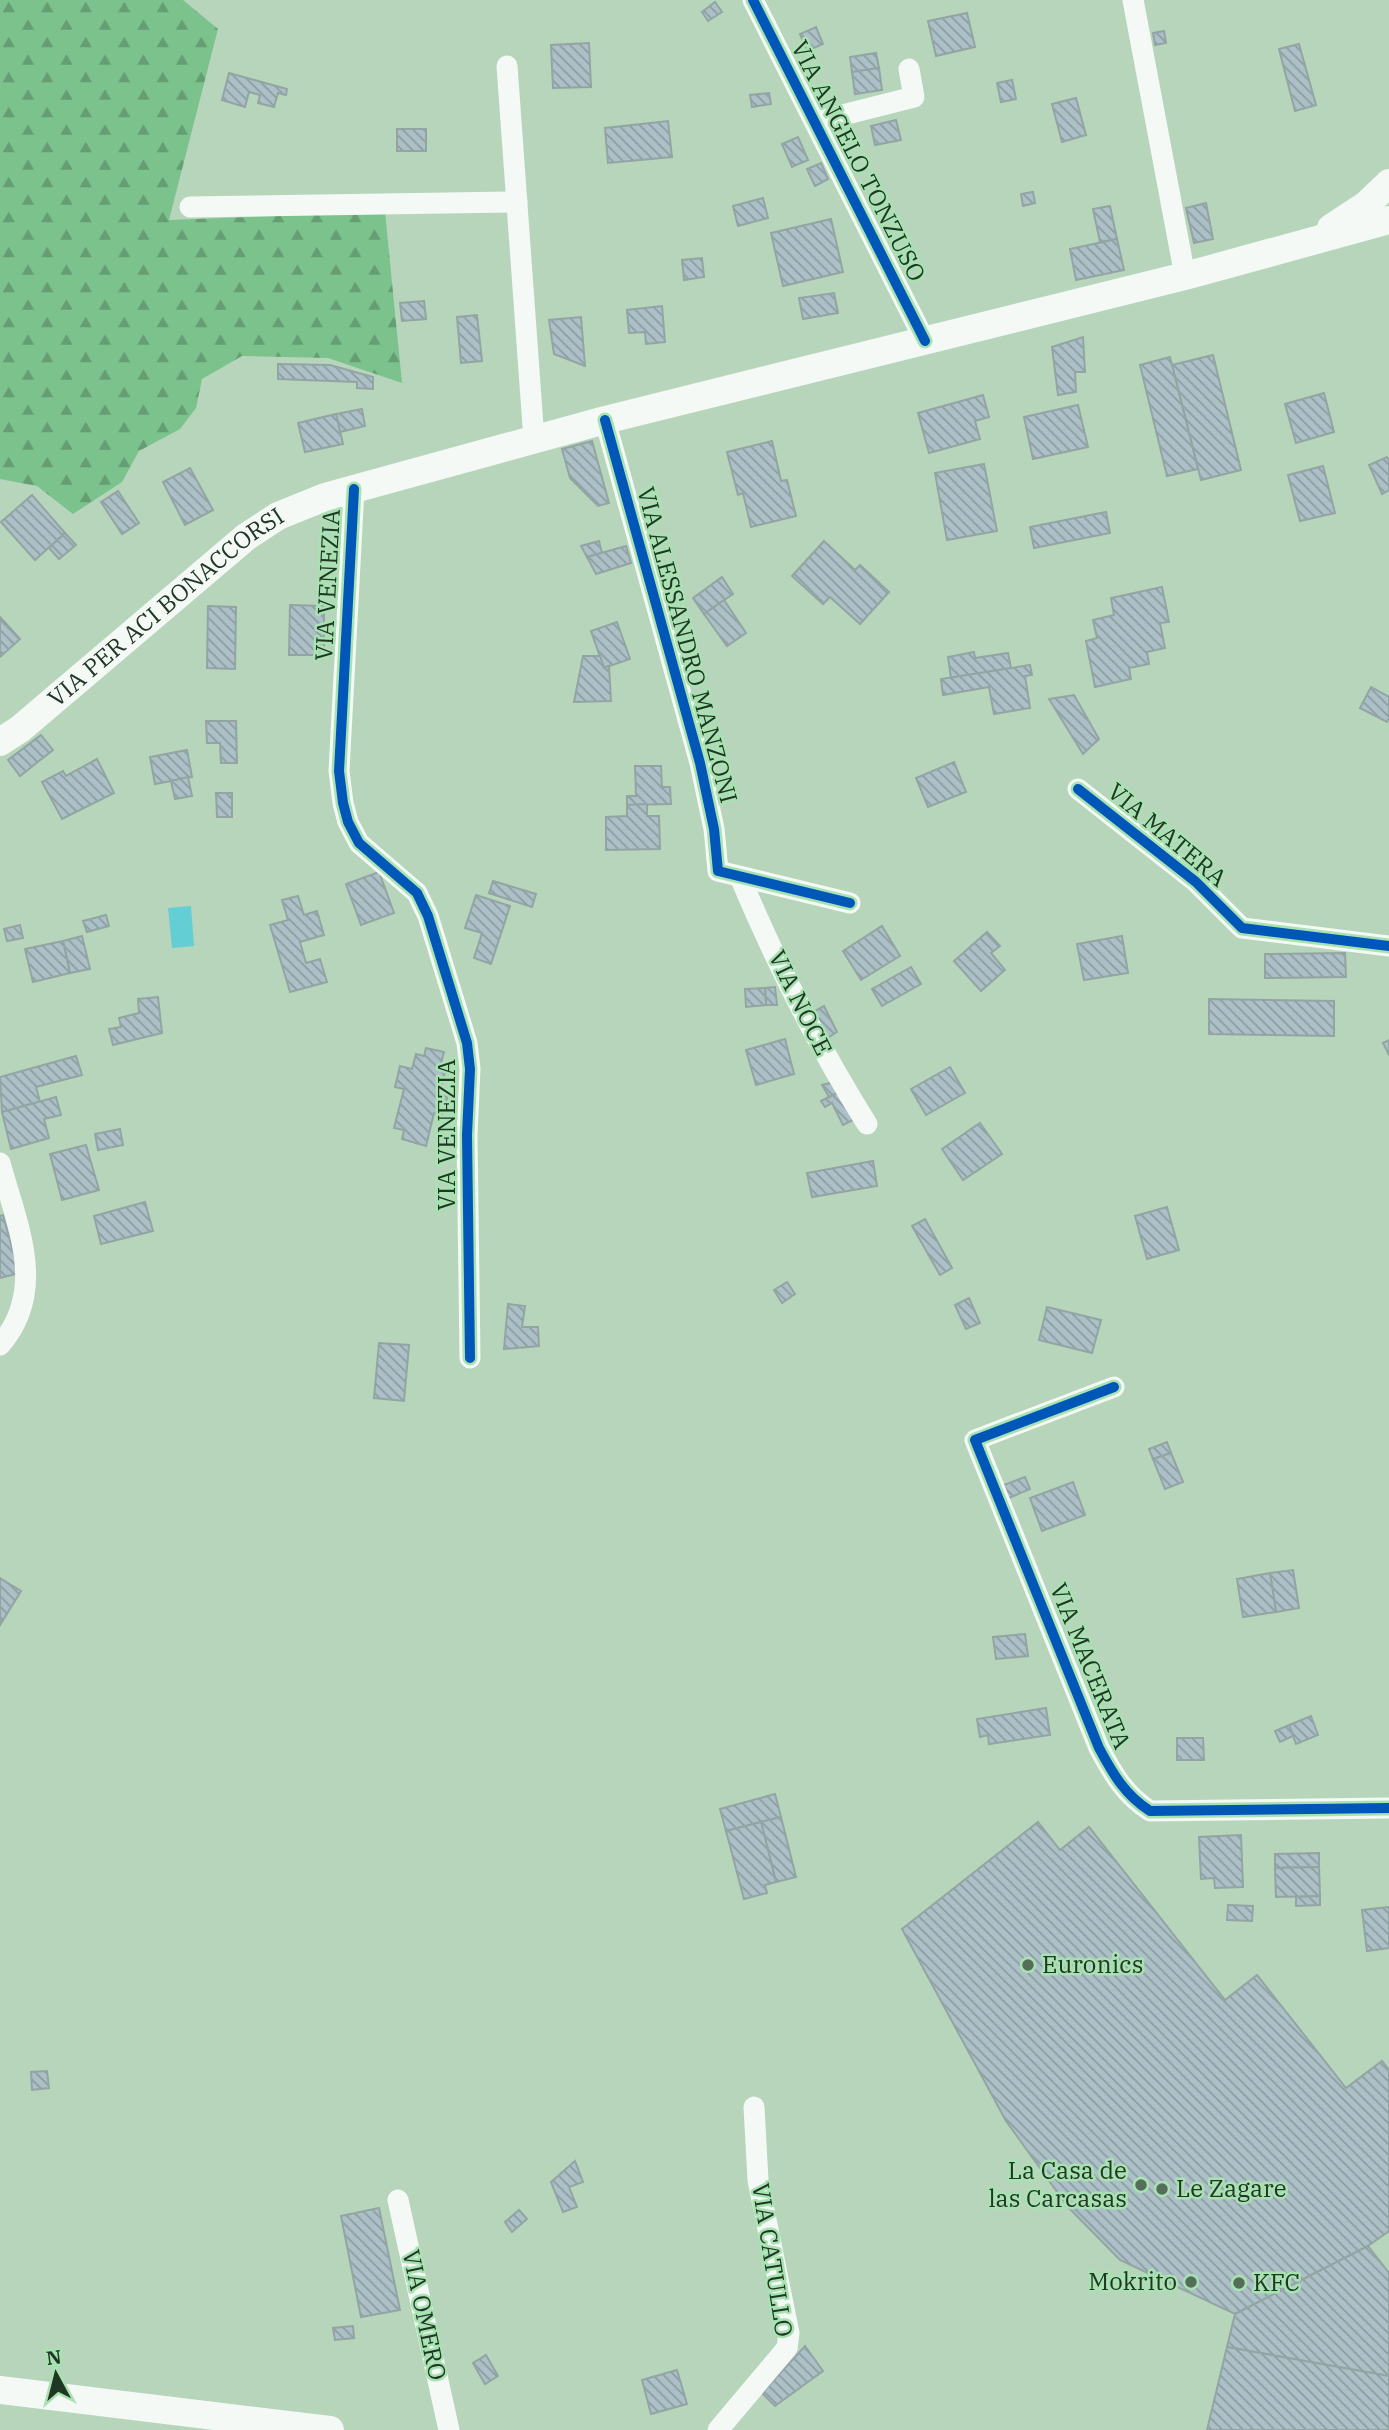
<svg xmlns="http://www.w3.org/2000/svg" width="1389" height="2430" font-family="'IBM Plex Serif',serif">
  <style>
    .forest { fill: url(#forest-firs) }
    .water { fill: #63ced4 }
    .building { fill: url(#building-back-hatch); stroke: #93a5a3; stroke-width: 2 }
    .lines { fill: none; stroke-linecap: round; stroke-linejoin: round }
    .minor { stroke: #f4f9f5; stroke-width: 21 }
    .secondary { stroke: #f4f9f5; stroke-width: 28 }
    .cycleway-casing { stroke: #a9e2b2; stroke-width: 15 }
    .cycleway { stroke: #0057b8; stroke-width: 10 }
    .poi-dot { fill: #546e59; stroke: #a9e2b2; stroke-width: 2.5 }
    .labels { text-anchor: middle; stroke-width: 5; stroke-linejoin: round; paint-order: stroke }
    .street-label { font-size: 24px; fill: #203724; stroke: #a9e2b2 }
    .poi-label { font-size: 24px; fill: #203724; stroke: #a9e2b2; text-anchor: start }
  </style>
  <defs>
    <pattern id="forest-firs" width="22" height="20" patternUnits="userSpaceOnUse" patternTransform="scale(1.75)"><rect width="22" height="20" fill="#7bc28c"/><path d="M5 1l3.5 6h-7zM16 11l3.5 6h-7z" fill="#649e72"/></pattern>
    <pattern id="building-back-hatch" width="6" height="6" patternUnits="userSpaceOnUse" patternTransform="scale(1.75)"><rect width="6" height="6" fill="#acc0c7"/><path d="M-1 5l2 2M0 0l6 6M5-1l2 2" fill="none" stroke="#8c9da1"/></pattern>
  </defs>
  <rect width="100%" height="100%" fill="#b6d5bb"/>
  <polygon class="forest" points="0,0 183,0 218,29 169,220 385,212 402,383 328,358 242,356 202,379 196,408 180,429 139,451 122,482 73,514 37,486 0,479"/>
  <polygon class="water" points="191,906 194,946 172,948 168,908"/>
  <g class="building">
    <polygon points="715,2 722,12 708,21 702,12"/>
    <polygon points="967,13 975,47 936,56 928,21"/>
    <polygon points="816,27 823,44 807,51 800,34"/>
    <polygon points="1164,31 1166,43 1155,45 1153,33"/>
    <polygon points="589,43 591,87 553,88 551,45"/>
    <polygon points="1299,44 1316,105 1295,111 1279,49"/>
    <polygon points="876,53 879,68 852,72 850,57"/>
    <polygon points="879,68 882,90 855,94 852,72"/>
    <polygon points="229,73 287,89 286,95 278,93 274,107 258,103 260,95 249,92 245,107 222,100"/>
    <polygon points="1012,80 1016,99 1001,102 997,83"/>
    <polygon points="769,93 771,104 752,107 750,95"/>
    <polygon points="1076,98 1086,135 1062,142 1052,104"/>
    <polygon points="896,120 901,140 875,145 871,126"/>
    <polygon points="668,121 672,157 608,163 605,128"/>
    <rect x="397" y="129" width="29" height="22"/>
    <polygon points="798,137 808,160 792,167 782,144"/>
    <polygon points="821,163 828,179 815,186 807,169"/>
    <polygon points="1033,192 1035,203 1023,206 1021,194"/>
    <polygon points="763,198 768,218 738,226 733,206"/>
    <polygon points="1206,203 1213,239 1194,243 1186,208"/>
    <polygon points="1110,206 1117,239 1100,242 1093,209"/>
    <polygon points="831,219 843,272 783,286 771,233"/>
    <polygon points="1117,239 1124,270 1076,280 1070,249"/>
    <polygon points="702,258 704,277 684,280 682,260"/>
    <polygon points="834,293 838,313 803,319 799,298"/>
    <polygon points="424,301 426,319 402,321 400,303"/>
    <polygon points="662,306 665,342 646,344 645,332 629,333 627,310"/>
    <polygon points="477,315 482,361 461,363 457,317"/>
    <polygon points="581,317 585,366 554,354 549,320"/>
    <polygon points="1083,337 1085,372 1075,372 1076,392 1058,395 1052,347"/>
    <polygon points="1213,355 1241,470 1201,480 1172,365"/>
    <polygon points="1170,357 1198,469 1167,476 1140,365"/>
    <polygon points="278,364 330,365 373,377 373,389 357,388 357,382 278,379"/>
    <polygon points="1324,393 1334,432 1296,443 1285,404"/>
    <polygon points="983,395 989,417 975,421 980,439 929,453 918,413"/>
    <polygon points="1078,405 1088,447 1033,459 1024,417"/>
    <polygon points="362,409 365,426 340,432 336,414"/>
    <polygon points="336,414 343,444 305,452 298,423"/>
    <polygon points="592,441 609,503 598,506 570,478 562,449"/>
    <polygon points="772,441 781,481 787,480 796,516 751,527 743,493 738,495 727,452"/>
    <polygon points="1387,457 1389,462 1389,490 1382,494 1369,465"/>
    <polygon points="984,464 997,531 947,540 935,473"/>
    <polygon points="1323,466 1335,513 1300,521 1288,475"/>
    <polygon points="190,468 213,510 185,525 163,482"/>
    <polygon points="118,491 139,523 122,534 101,502"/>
    <polygon points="32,495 65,533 35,560 1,522"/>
    <polygon points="1106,512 1110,533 1034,548 1030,527"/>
    <polygon points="65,533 76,545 59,559 49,548"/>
    <polygon points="599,541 602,553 587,557 581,546"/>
    <polygon points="824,541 855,570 860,565 889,592 860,624 830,597 823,604 792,576"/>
    <polygon points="626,546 631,563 596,574 587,557"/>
    <polygon points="722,577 733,594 704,614 693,598"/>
    <polygon points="1162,587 1169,622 1160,623 1165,648 1147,652 1149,664 1129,668 1131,679 1095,687 1086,641 1097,638 1093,620 1114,615 1111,598"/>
    <polygon points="724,600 746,633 727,646 704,614"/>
    <polygon points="290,605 324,606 324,655 289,655"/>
    <polygon points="208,606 236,607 235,669 207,668"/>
    <polygon points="0,617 20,639 0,657"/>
    <polygon points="617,622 630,659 604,668 591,631"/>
    <polygon points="974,652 975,658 1008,653 1011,668 951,678 948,657"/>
    <polygon points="583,656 600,656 604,668 609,666 611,701 574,702"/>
    <polygon points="1030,665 1032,675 1025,676 1030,708 994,714 989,687 943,695 941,679"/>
    <polygon points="1371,687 1389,697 1389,718 1387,722 1360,708"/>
    <polygon points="1074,695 1099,739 1083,754 1049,699"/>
    <polygon points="206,721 236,721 237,763 221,763 220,743 207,743"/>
    <polygon points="41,735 53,750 20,776 8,760"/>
    <polygon points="187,750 192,777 155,784 150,757"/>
    <polygon points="97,759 114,793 62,819 42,782 63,771 66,776"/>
    <polygon points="954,762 966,792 928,807 916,778"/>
    <polygon points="635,766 661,766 662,787 670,787 671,804 627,805 627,796 636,796"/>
    <polygon points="188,777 192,796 175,799 171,781"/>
    <polygon points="216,793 232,793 232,817 217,817"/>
    <polygon points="647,804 647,816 659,816 660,849 606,850 606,817 627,816 627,805"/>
    <polygon points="379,872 394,913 361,925 346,884"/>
    <polygon points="493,881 536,894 532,907 489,893"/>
    <polygon points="476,895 510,906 491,964 474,958 482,933 465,928"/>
    <polygon points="298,896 304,915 317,911 324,935 300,942 306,963 320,959 327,982 290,992 270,925 288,920 282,900"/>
    <polygon points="106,915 109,926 87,932 83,921"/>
    <polygon points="20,925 23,938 7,941 4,929"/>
    <polygon points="882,926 900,956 861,980 843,951"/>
    <polygon points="987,932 1000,946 991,953 1005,970 981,991 954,961"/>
    <polygon points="82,936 90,969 70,973 63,941"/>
    <polygon points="1122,936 1128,973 1084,980 1077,944"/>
    <polygon points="63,941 70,973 33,982 25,949"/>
    <polygon points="1345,953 1346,977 1265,978 1265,954"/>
    <polygon points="911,967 921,984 882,1006 872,989"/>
    <polygon points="775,987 777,1005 766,1005 765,988"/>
    <polygon points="765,988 766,1005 746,1007 745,989"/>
    <polygon points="158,997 162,1033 113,1045 109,1029 121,1027 119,1018 139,1013 138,999"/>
    <polygon points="1209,999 1334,1001 1334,1036 1209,1034"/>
    <polygon points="824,1006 837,1032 826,1039 812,1013"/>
    <polygon points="785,1039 794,1074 756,1085 746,1050"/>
    <polygon points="1389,1040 1389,1055 1383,1043"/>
    <polygon points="426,1048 444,1052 440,1067 446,1068 440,1093 448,1095 442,1115 434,1113 426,1146 402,1139 404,1130 394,1128 404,1089 395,1087 400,1066 412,1069 416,1054 424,1056"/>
    <polygon points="76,1056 82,1075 36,1087 40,1102 2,1112 0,1077"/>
    <polygon points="950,1067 965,1093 926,1115 911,1089"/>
    <polygon points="835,1082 841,1091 829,1097 822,1085"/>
    <polygon points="841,1091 855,1119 843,1125 832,1103 825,1107 821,1101"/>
    <polygon points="56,1097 61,1115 44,1119 49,1138 11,1149 2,1112"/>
    <polygon points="980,1123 1002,1154 963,1180 942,1149"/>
    <polygon points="120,1129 123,1145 98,1150 95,1134"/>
    <polygon points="86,1145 99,1190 62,1200 50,1154"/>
    <polygon points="873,1161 877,1186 812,1197 807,1173"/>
    <polygon points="145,1202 153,1231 101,1244 94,1216"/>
    <polygon points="1167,1207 1179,1250 1147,1259 1135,1216"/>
    <polygon points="3,1215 19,1273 0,1278 0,1216"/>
    <polygon points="925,1219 952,1268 940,1275 912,1226"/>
    <polygon points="787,1282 795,1294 782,1303 774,1290"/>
    <polygon points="969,1298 980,1323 966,1329 955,1305"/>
    <polygon points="508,1304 525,1306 522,1327 538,1327 539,1346 504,1349"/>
    <polygon points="1047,1307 1101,1320 1092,1353 1039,1340"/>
    <polygon points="379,1343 409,1345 404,1401 374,1398"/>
    <polygon points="1167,1442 1171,1453 1153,1459 1149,1449"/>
    <polygon points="1171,1453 1183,1482 1165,1489 1153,1459"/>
    <polygon points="1025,1477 1030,1489 1009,1498 1004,1485"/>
    <polygon points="1073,1482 1085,1515 1042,1531 1030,1498"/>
    <polygon points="1293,1570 1299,1608 1276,1612 1270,1573"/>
    <polygon points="1270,1573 1276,1612 1243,1617 1237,1579"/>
    <polygon points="0,1578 21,1591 0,1625"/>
    <polygon points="1025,1634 1028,1656 996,1659 993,1637"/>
    <polygon points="1046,1708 1050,1735 989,1744 988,1735 980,1737 977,1719"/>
    <polygon points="1311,1716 1318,1735 1296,1744 1289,1725"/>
    <polygon points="1289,1725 1293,1736 1280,1742 1275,1731"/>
    <polygon points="1177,1738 1203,1738 1204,1760 1177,1760"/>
    <polygon points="775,1794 781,1817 726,1831 720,1809"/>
    <polygon points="781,1817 796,1877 776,1882 761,1822"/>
    <polygon points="761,1822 776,1882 765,1885 767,1893 744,1899 726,1831"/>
    <polygon points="1038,1822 1060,1850 1089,1827 1225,2000 1257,1975 1346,2088 1382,2061 1389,2070 1389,2231 1368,2246 1235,2314 1120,2260 1068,2207 1006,2121 902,1929"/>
    <polygon points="1241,1835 1243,1887 1215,1888 1214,1878 1201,1879 1199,1837"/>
    <polygon points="1319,1853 1319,1867 1275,1868 1275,1854"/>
    <polygon points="1319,1867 1320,1896 1276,1897 1275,1868"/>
    <polygon points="1320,1896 1320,1905 1296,1906 1296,1897"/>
    <polygon points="1228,1905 1253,1906 1252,1921 1227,1920"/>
    <polygon points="1389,1907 1389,1948 1367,1951 1362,1910"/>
    <polygon points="47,2071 49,2088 32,2090 31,2072"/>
    <polygon points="575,2161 583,2182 569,2187 577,2207 563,2212 551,2182"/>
    <polygon points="379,2208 400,2310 361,2317 341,2216"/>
    <polygon points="519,2210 527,2219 512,2232 505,2222"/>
    <polygon points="1368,2246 1389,2273 1389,2376 1227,2347 1235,2314"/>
    <polygon points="353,2326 354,2338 335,2340 333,2328"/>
    <polygon points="805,2346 823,2371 775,2406 762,2393"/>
    <polygon points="1227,2347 1389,2376 1389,2430 1207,2430"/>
    <polygon points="486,2355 498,2376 485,2384 473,2363"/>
    <polygon points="677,2370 687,2404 651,2414 642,2380"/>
  </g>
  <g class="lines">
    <g class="minor">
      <polyline points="753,0 925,341"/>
      <polyline points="1133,0 1185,276"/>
      <polyline points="507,66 534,440"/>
      <polyline points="815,122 914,97 909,69"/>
      <polyline points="190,207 517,202"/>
      <polyline points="605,420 700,763 714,829 718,871 850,903"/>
      <polyline points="354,489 339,771 343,803 348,822 359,843 417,893 428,916 467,1043 470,1069 467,1135 470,1358"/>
      <polyline points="1078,789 1196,882 1242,928 1389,946"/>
      <path d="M740,877C776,963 818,1046 867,1124"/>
      <path d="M0,1163C17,1225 48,1290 0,1345"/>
      <path d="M1114,1387L975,1440L1099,1748C1113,1774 1125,1795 1150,1811L1389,1808"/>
      <polyline points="398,2200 449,2430"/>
      <polyline points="718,2430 787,2348 789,2333 758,2180 754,2107"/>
    </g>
    <g class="secondary">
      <polyline points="1331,228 1366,205 1389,183"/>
      <path id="s1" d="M0,742L20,729L246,537L278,516L325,497L354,489L605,420L1185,276L1389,220"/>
      <polyline points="0,2390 330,2430"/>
    </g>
    <defs>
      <g id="cycleway">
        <polyline points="753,0 925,341"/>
        <polyline points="605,420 700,763 714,829 718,871 850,903"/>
        <polyline points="354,489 339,771 343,803 348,822 359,843 417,893 428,916 467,1043 470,1069 467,1135 470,1358"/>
        <polyline points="1078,789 1196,882 1242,928 1389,946"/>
        <path d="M1114,1387L975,1440L1099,1748C1113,1774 1125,1795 1150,1811L1389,1808"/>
      </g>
    </defs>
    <use href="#cycleway" class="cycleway-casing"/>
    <use href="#cycleway" class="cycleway"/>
  </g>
  <g class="poi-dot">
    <circle cx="1028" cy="1965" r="7"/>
    <circle cx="1141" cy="2185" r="7"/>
    <circle cx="1162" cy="2189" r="7"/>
    <circle cx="1191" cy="2282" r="7"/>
    <circle cx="1239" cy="2283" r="7"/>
  </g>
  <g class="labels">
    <g class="street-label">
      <text transform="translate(858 161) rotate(63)" y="8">VIA ANGELO TONZUSO</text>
      <text transform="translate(328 585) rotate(-87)" y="8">VIA VENEZIA</text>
      <text dy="8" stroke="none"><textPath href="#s1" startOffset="214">VIA PER ACI BONACCORSI</textPath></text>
      <text transform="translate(687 645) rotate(75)" y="8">VIA ALESSANDRO MANZONI</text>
      <text transform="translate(1167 835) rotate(40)" y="8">VIA MATERA</text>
      <text transform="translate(800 1003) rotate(64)" y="8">VIA NOCE</text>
      <text transform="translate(447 1135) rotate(-90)" y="8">VIA VENEZIA</text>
      <text transform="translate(1090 1666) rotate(68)" y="8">VIA MACERATA</text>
      <text transform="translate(772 2260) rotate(81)" y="8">VIA CATULLO</text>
      <text transform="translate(424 2315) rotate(78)" y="8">VIA OMERO</text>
    </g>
    <g class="poi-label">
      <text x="1042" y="1973">Euronics</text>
      <text x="1127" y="2179" text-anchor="end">La Casa de<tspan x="1127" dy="28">las Carcasas</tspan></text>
      <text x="1176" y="2197">Le Zagare</text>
      <text x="1177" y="2290" text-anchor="end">Mokrito</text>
      <text x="1253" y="2291">KFC</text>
    </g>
  </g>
  <g transform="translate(56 2374) rotate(353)" stroke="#a9e2b2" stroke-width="5" paint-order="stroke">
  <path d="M0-5L12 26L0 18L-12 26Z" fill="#203724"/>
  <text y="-10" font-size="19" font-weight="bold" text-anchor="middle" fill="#203724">N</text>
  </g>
</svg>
